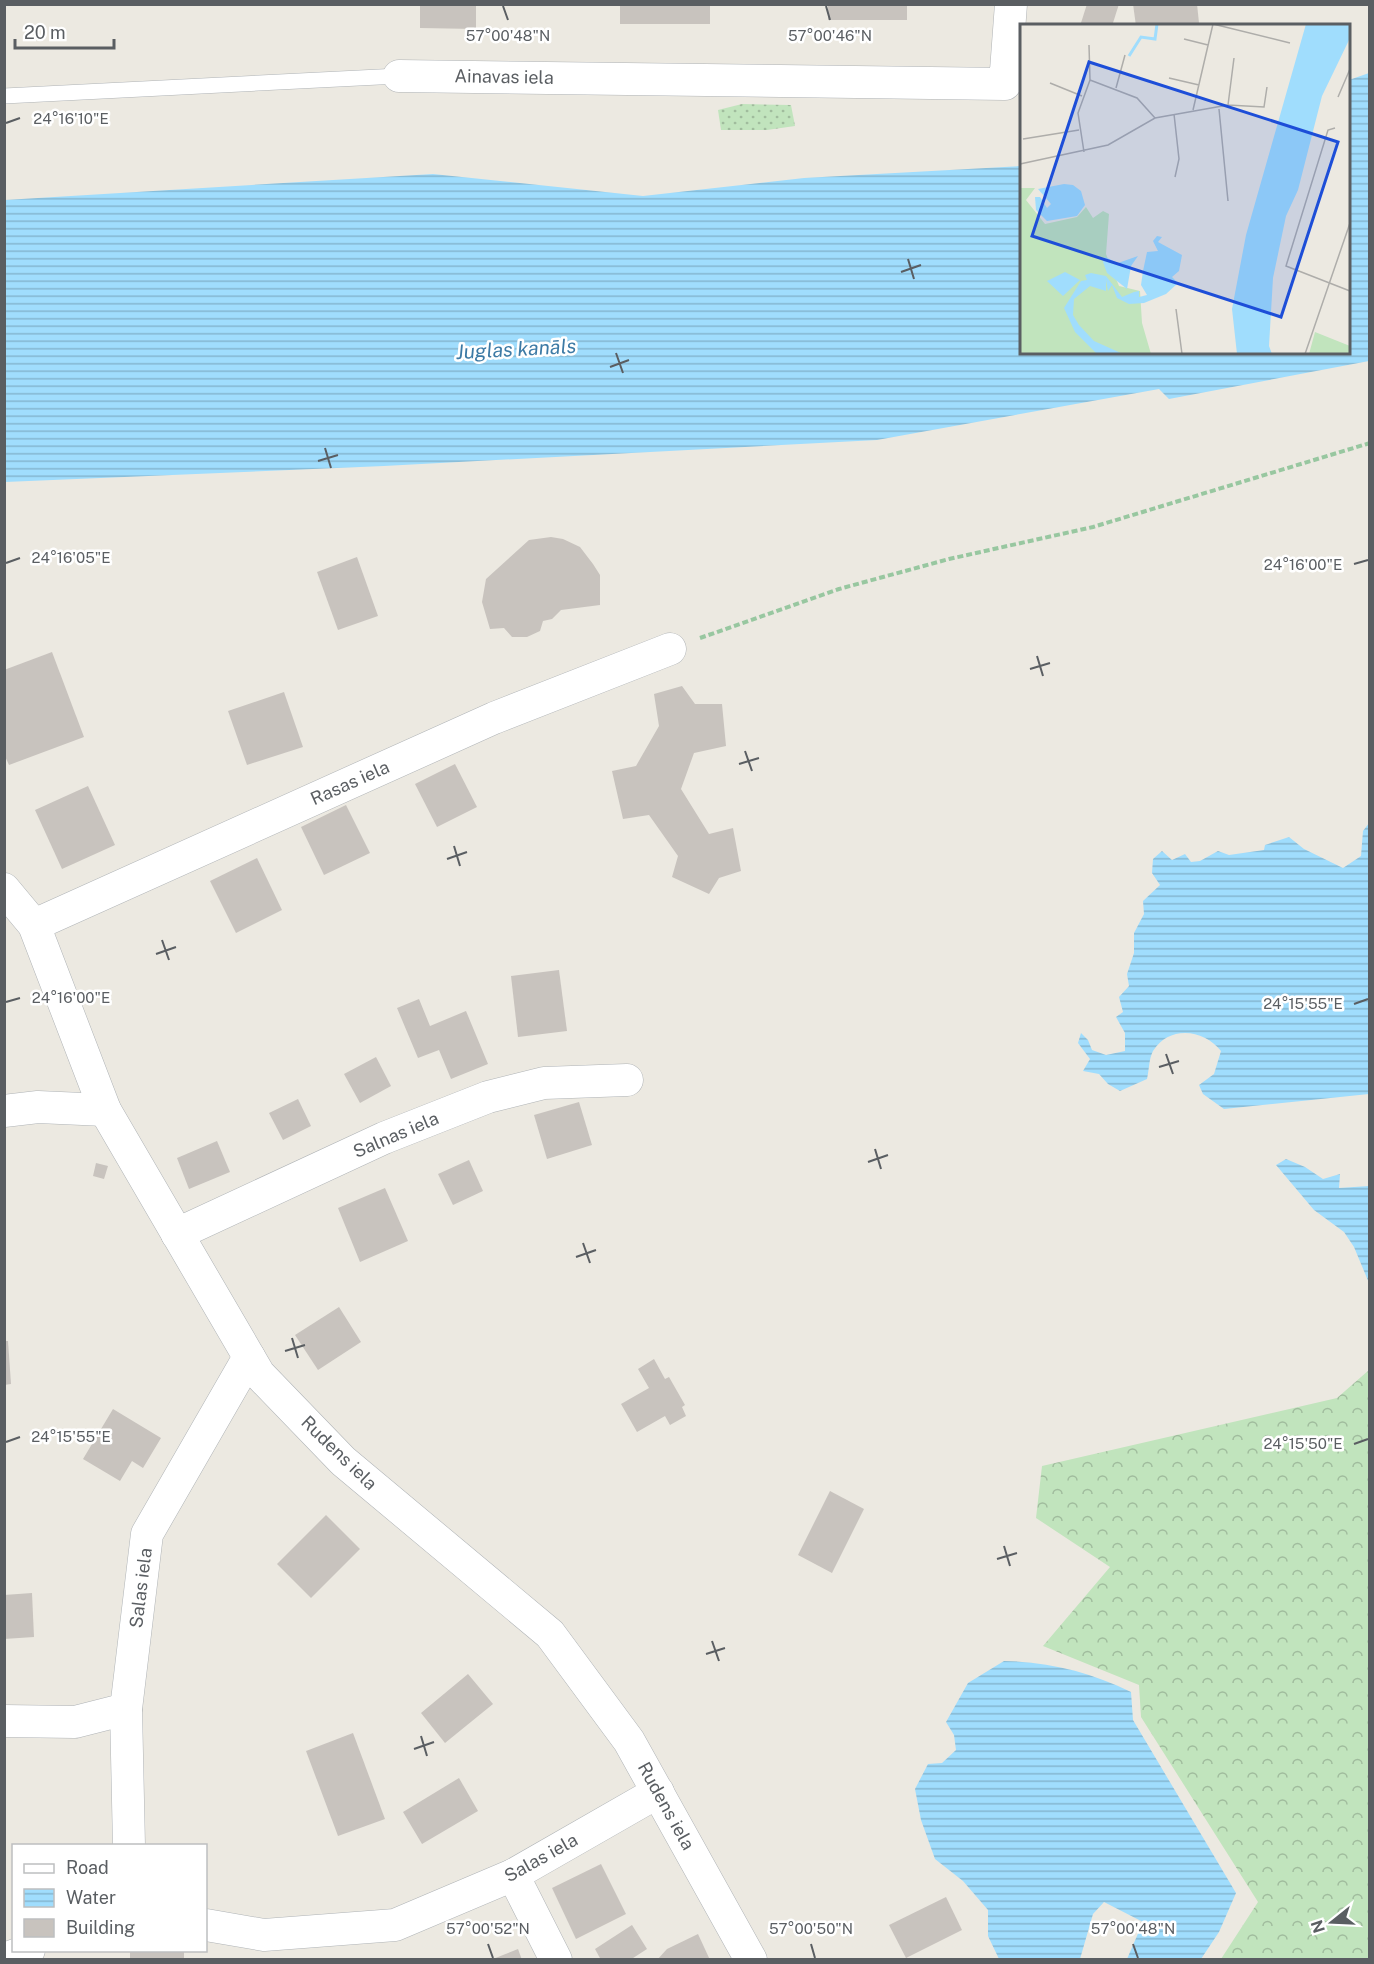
<svg xmlns="http://www.w3.org/2000/svg" width="1374" height="1964" font-family="'Public Sans',sans-serif">
  <style>
    .grass { fill: url(#grass-dots) }
    .forest { fill: url(#forest-crowns) }
    .water { fill: url(#water-rules) }
    .building { fill: #c8c3be }
    .lines { fill: none; stroke-linecap: round; stroke-linejoin: round }
    .lane-casing { stroke: #afb3b6; stroke-width: 16 }
    .street-casing { stroke: #afb3b6; stroke-width: 33 }
    .path { stroke: #98c7a0; stroke-width: 4; stroke-dasharray: 6 3; stroke-linecap: butt }
    .lane { stroke: #fff; stroke-width: 15 }
    .street { stroke: #fff; stroke-width: 32 }
    .ticks { fill: none; stroke: #5a5e62; stroke-width: 2 }
    .labels { text-anchor: middle; stroke-width: 5; stroke-linejoin: round; paint-order: stroke }
    .street-label { font-size: 18px; fill: #5a5e62; stroke: #fff }
    .water-label { font-size: 20px; font-style: italic; fill: #3c7aa5; stroke: #fff }
    .inset-river { fill: none; stroke: #a0ddfd; stroke-width: 3 }
    .inset-road { fill: none; stroke: #aeadaa; stroke-width: 1.5 }
    .view { fill: #1d4ed8; fill-opacity: 0.15; stroke: #1d4ed8; stroke-width: 3 }
    .inset-edge { fill: none; stroke: #5a5e62; stroke-width: 3 }
    .ticks-label { font-size: 15px; text-anchor: middle; fill: #5a5e62; stroke: #fff; stroke-width: 5; stroke-linejoin: round; paint-order: stroke }
  </style>
  <defs>
    <pattern id="grass-dots" width="8" height="8" patternUnits="userSpaceOnUse" patternTransform="scale(1.5)"><rect width="8" height="8" fill="#c1e4bd"/><path d="M2 2h.1M6 6h.1" fill="none" stroke="#a0bc9d" stroke-width="1.8" stroke-linecap="round"/></pattern>
    <pattern id="forest-crowns" width="20" height="18" patternUnits="userSpaceOnUse" patternTransform="scale(1.5)"><rect width="20" height="18" fill="#c1e4bd"/><path d="M2 6a3 3 0 1 1 6 0M12 15a3 3 0 1 1 6 0" fill="none" stroke="#a0bc9d"/></pattern>
    <pattern id="water-rules" width="6" height="5" patternUnits="userSpaceOnUse" patternTransform="scale(1.5)"><rect width="6" height="5" fill="#a0ddfd"/><path d="M0 2.5h6" fill="none" stroke="#85b6d0"/></pattern>
  </defs>
  <rect width="100%" height="100%" fill="#ece9e1"/>
  <polygon class="grass" points="742,104 791,105 795,126 767,130 721,130 718,110"/>
  <polygon class="forest" points="1369,1370 1369,1959 1221,1959 1258,1902 1141,1717 1139,1685 1043,1646 1110,1567 1036,1518 1042,1466 1337,1398"/>
  <g class="water">
    <polygon points="1369,73 1369,361 1169,399 1159,389 877,440 384,466 5,482 5,200 433,174 643,196 804,178 1021,166 1022,352 1348,352 1349,80"/>
    <path d="M1369,823V1094L1224,1109L1203,1094L1199,1085L1214,1074L1221,1051C1204,1029 1169,1025 1153,1051C1149,1058 1149,1071 1147,1079L1120,1091L1108,1084L1099,1074L1083,1071L1090,1059L1078,1043L1081,1033L1088,1040L1092,1050L1106,1055L1125,1051V1033L1116,1017L1123,1012L1119,997L1129,986L1127,974L1134,953V933L1144,914L1143,901L1160,885L1152,873L1153,859L1162,851L1172,860L1185,854L1191,862L1200,861L1218,851L1229,855L1264,850L1265,845L1289,837L1304,849L1343,868L1361,856L1363,831Z"/>
    <polygon points="1286,1159 1305,1167 1323,1179 1340,1174 1339,1188 1369,1186 1369,1283 1354,1247 1344,1232 1314,1210 1276,1165"/>
    <path d="M1004,1661C1050,1662 1090,1672 1131,1692L1133,1720L1236,1893L1219,1932L1201,1959H1127L1143,1922L1104,1902L1093,1914L1080,1959H999L988,1936V1910L963,1881L935,1859L921,1820L915,1789L928,1764L942,1763L956,1750L954,1735L946,1722L968,1683Z"/>
  </g>
  <g class="building">
    <polygon points="420,4 476,4 476,29 420,28"/>
    <rect x="620" y="4" width="90" height="20"/>
    <rect x="828" y="4" width="79" height="16"/>
    <polygon points="1087,4 1119,4 1112,26 1080,26"/>
    <polygon points="1133,4 1197,4 1199,23 1136,26"/>
    <polygon points="551,537 563,539 580,547 593,564 600,575 600,605 561,610 552,619 543,621 540,631 527,637 512,637 504,628 490,629 482,602 486,579 529,540"/>
    <polygon points="357,557 378,616 338,630 317,572"/>
    <polygon points="52,652 84,737 9,765 4,754 4,670"/>
    <polygon points="682,686 695,704 722,704 726,746 694,753 681,789 709,834 733,828 741,871 719,878 709,894 672,877 678,856 649,815 623,819 612,771 636,766 659,726 654,694"/>
    <polygon points="284,692 303,747 247,765 228,711"/>
    <polygon points="455,764 477,807 437,827 415,784"/>
    <polygon points="88,786 115,845 62,869 35,810"/>
    <polygon points="346,805 370,853 324,875 301,827"/>
    <polygon points="257,858 282,910 236,933 210,881"/>
    <polygon points="559,970 567,1031 518,1037 511,976"/>
    <polygon points="419,999 430,1026 466,1011 488,1064 451,1079 439,1050 418,1058 397,1008"/>
    <polygon points="376,1057 391,1086 360,1103 344,1074"/>
    <polygon points="298,1099 311,1126 283,1140 269,1113"/>
    <polygon points="579,1102 592,1145 547,1159 534,1115"/>
    <polygon points="217,1141 230,1172 189,1189 177,1158"/>
    <polygon points="469,1160 483,1191 453,1205 438,1174"/>
    <polygon points="96,1163 108,1166 104,1179 93,1176"/>
    <polygon points="385,1188 408,1241 360,1262 338,1208"/>
    <polygon points="339,1307 361,1342 318,1370 295,1335"/>
    <polygon points="4,1341 8,1341 11,1384 4,1385"/>
    <polygon points="654,1359 665,1379 669,1377 685,1405 682,1407 686,1416 670,1425 665,1416 637,1432 621,1404 649,1388 638,1369"/>
    <polygon points="113,1409 161,1438 143,1468 132,1461 120,1481 83,1459"/>
    <polygon points="830,1491 864,1509 832,1573 798,1555"/>
    <polygon points="326,1515 360,1549 311,1598 277,1564"/>
    <polygon points="32,1593 34,1637 4,1639 4,1595"/>
    <polygon points="468,1674 493,1704 445,1743 421,1713"/>
    <polygon points="353,1733 385,1819 338,1836 306,1751"/>
    <polygon points="459,1778 478,1811 422,1844 403,1812"/>
    <polygon points="601,1864 626,1914 576,1939 552,1888"/>
    <polygon points="946,1897 962,1930 906,1958 889,1925"/>
    <polygon points="632,1925 647,1949 630,1960 601,1960 595,1949"/>
    <polygon points="698,1934 710,1960 657,1960 667,1949"/>
    <polygon points="518,1949 522,1960 493,1960 493,1959"/>
    <rect x="130" y="1950" width="54" height="10"/>
  </g>
  <g class="lines">
    <defs>
      <polyline id="lane" points="4,96 399,76"/>
      <g id="street">
        <polyline points="399,76 1005,84 1011,4"/>
        <polyline points="4,889 34,925 105,1110 259,1374 343,1461 550,1634 629,1741 751,1960"/>
        <polyline points="34,925 494,718 670,649"/>
        <polyline points="4,1111 38,1107 105,1110"/>
        <polyline points="177,1234 384,1138 488,1097 544,1083 627,1080"/>
        <polyline points="4,1721 75,1722 126,1709"/>
        <polyline points="129,1846 126,1709 147,1534 249,1357"/>
        <polyline points="513,1875 556,1960"/>
        <polyline points="206,1925 264,1935 395,1925 513,1875 658,1792"/>
        <polyline points="4,1959 29,1950"/>
      </g>
    </defs>
    <use href="#lane" class="lane-casing"/>
    <use href="#street" class="street-casing"/>
    <polyline class="path" points="700,638 839,589 949,559 1093,527 1370,443"/>
    <use href="#lane" class="lane"/>
    <use href="#street" class="street"/>
  </g>
  <path class="ticks" d="M503,6L508,20M826,6L830,20M6,123L20,118M908,259L914,279M901,272L921,265M616,353L623,373M610,367L629,360M325,448L331,468M318,461L338,455M6,563L20,558M1354,564L1368,560M1037,656L1043,676M1030,669L1050,663M745,751L752,771M739,764L759,758M454,846L460,866M447,859L467,852M162,940L169,960M156,954L176,947M6,1002L20,998M1354,1004L1368,999M1166,1054L1173,1074M1159,1067L1179,1061M875,1149L881,1169M868,1162L888,1155M583,1243L590,1263M576,1257L596,1250M292,1338L298,1358M285,1351L305,1345M6,1442L20,1437M1354,1444L1368,1439M1004,1546L1010,1566M997,1559L1017,1553M712,1641L719,1661M706,1654L725,1648M421,1736L427,1756M414,1749L434,1742M488,1944L493,1958M811,1944L815,1958M1133,1944L1138,1958"/>
  <g class="labels">
    <g class="street-label">
      <text transform="translate(504 77) rotate(1)" y="6">Ainavas iela</text>
      <text transform="translate(350 783) rotate(-24)" y="6">Rasas iela</text>
      <text transform="translate(396 1135) rotate(-23)" y="6">Salnas iela</text>
      <text transform="translate(339 1453) rotate(44)" y="6">Rudens iela</text>
      <text transform="translate(141 1588) rotate(-83)" y="6">Salas iela</text>
      <text transform="translate(666 1806) rotate(61)" y="6">Rudens iela</text>
      <text transform="translate(541 1858) rotate(-29)" y="6">Salas iela</text>
    </g>
    <g class="water-label">
      <text transform="translate(516 349) rotate(-3)" y="7">Juglas kanāls</text>
    </g>
  </g>
  <g transform="translate(1020 24)">
    <rect width="330" height="330" fill="#ece9e1"/>
    <path d="M0,164H15L6,176L25,200L57,193L66,183L73,194L83,187L89,190L86,230L99,262L120,267L122,299L131,330H0ZM295,308L330,322V330H289Z" fill="#c1e4bd"/>
    <path d="M286,0H330V14L302,72L278,166L266,192L253,254L249,322L252,330H217L212,285L226,211ZM44,160L53,161L61,167L65,181L57,192L27,197L16,186L15,173H20L27,184L31,180L18,165ZM137,212L142,213L138,218L162,231L159,247L152,253L158,259L146,270L124,279L109,280L97,274L92,261L88,267L86,256V267L70,262L54,275L53,291L59,301L74,317L103,330H77L55,308L44,284L61,257L67,256L65,251L71,249L86,252L102,273L114,268L119,267V273L127,271L121,261L123,247L127,228L138,227L133,217ZM118,232L111,242L107,265L87,249L83,238L85,233L98,239ZM45,248L60,256L43,272L27,257Z" fill="#a0ddfd"/>
    <path class="inset-river" d="M109,32L121,13L135,15L137,0"/>
    <path class="inset-road" d="M193,0L270,19M164,15L188,21M69,21L70,56M149,54L179,61M30,59L62,72M96,64L105,31M318,73L330,45M208,81L214,34M199,85L208,177M173,86L193,0M154,90L159,135L155,153M315,104L308,106L266,242L330,267M3,115L59,106M64,128L58,89L70,56L117,74L135,94M0,140L88,121L135,94L208,81L244,83L247,63M156,285L162,330M285,330L330,199"/>
    <path class="view" d="M69,38L318,118L261,293L12,212Z"/>
    <rect width="330" height="330" class="inset-edge"/>
  </g>
  <g class="ticks-label">
    <text x="508" y="41">57°00'48"N</text>
    <text x="830" y="41">57°00'46"N</text>
    <text x="71" y="124">24°16'10"E</text>
    <text x="71" y="563">24°16'05"E</text>
    <text x="1303" y="570">24°16'00"E</text>
    <text x="71" y="1003">24°16'00"E</text>
    <text x="1303" y="1009">24°15'55"E</text>
    <text x="71" y="1442">24°15'55"E</text>
    <text x="1303" y="1449">24°15'50"E</text>
    <text x="488" y="1934">57°00'52"N</text>
    <text x="811" y="1934">57°00'50"N</text>
    <text x="1133" y="1934">57°00'48"N</text>
  </g>
  <rect width="1374" height="1964" fill="none" stroke="#5a5e62" stroke-width="12"/>
  <rect x="12" y="1844" width="195" height="108" fill="#ffffff" stroke="#bdbfc0" stroke-width="1.5"/>
  <rect x="24" y="1864" width="30" height="9" fill="#ffffff" stroke="#bdbfc0" stroke-width="1.5"/>
  <text x="66" y="1874" font-size="18" fill="#5a5e62">Road</text>
  <rect x="24" y="1889" width="30" height="18" fill="url(#water-rules)" stroke="#bdbfc0" stroke-width="1.5"/>
  <text x="66" y="1904" font-size="18" fill="#5a5e62">Water</text>
  <rect x="24" y="1919" width="30" height="18" fill="#c8c3be" stroke="#bdbfc0" stroke-width="1.5"/>
  <text x="66" y="1934" font-size="18" fill="#5a5e62">Building</text>
  <g transform="translate(1332 1922) rotate(252)" stroke="#ffffff" stroke-width="4.5" paint-order="stroke">
  <path d="M0-4.5L10 22L0 15L-10 22Z" fill="#5a5e62"/>
  <text y="-9" font-size="16" font-weight="bold" text-anchor="middle" fill="#5a5e62">N</text>
  </g>
  <path d="M15 39v9h99v-9" fill="none" stroke="#5a5e62" stroke-width="3"/>
  <text x="24" y="39" font-size="18" fill="#5a5e62" stroke="#ffffff" stroke-width="4.5" paint-order="stroke">20 m</text>
</svg>
